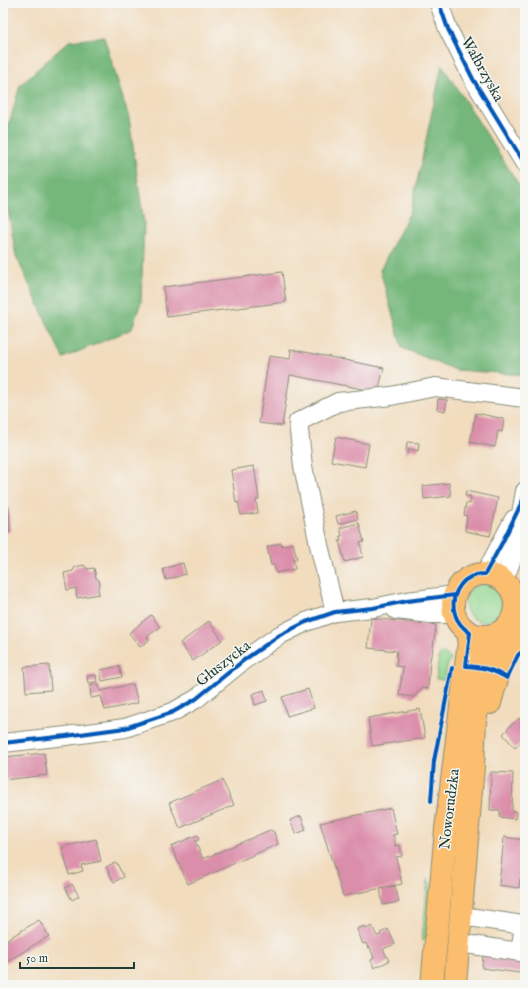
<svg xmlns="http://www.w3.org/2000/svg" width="528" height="988" font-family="'IM FELL English',serif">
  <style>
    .green { fill: #92d68f; stroke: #588a62 }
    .forest { fill: #75b77a; stroke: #4a7a57 }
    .building { fill: #db8eaa }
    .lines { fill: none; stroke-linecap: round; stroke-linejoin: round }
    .minor-casing { stroke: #888c79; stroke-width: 20 }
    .major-casing { stroke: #888c79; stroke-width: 24 }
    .minor { stroke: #fff; stroke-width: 18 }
    .major { stroke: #fabe6e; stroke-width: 22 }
    .cycleway-casing { stroke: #f6f6f2; stroke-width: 6 }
    .cycleway { stroke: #0057b8; stroke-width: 4 }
    .labels { text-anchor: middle; stroke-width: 3; stroke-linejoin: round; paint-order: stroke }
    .street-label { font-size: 15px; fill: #1f3d34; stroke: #f6f6f2 }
  </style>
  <rect width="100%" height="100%" fill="#f6f6f2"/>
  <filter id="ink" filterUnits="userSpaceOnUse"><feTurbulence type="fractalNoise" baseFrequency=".025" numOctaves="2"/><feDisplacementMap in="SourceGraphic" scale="8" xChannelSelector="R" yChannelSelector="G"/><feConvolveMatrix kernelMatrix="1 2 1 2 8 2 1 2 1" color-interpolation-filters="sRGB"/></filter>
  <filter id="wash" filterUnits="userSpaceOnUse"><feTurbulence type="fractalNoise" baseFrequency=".012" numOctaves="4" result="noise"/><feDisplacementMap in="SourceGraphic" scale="16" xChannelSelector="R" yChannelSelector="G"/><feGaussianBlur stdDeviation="0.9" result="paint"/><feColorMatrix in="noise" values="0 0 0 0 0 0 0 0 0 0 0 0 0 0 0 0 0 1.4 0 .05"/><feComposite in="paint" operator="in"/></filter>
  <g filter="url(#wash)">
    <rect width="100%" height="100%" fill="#f1dcbe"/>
    <g class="green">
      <circle cx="484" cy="603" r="19"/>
      <polygon points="441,653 446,654 451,659 448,664 444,680 436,679 439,656"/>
      <polygon points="428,878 431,886 426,939 422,941"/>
    </g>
    <g class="forest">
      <polygon points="104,37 129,118 144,224 141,302 132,329 63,358 16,256 3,182 3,145 20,85 69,41"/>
      <polygon points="442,65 525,194 525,375 456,370 402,348 380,270 411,210"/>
    </g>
    <g id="blocks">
      <g class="building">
        <polygon points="282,272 286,302 167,317 163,287"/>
        <polygon points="290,349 384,368 378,392 290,375 282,426 259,423 269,356 290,359 291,351 290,351"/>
        <polygon points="438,399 447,400 445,411 437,409"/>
        <polygon points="476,413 504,419 502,432 498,431 495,447 470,442"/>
        <polygon points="336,437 369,444 365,467 331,461"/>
        <polygon points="407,442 419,443 418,451 409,449 408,453 406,452"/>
        <polygon points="254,466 259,499 256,500 258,513 241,515 238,502 236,503 231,470"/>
        <polygon points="449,483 451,496 424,499 423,486"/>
        <polygon points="466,491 498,498 490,536 465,531 467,516 464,515 466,503 470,504 471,497 465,496"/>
        <polygon points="3,508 9,508 10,532 3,533"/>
        <polygon points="356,511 358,519 338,524 336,516"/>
        <polygon points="359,523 364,542 360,543 363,557 345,562 339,541 341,541 340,536 342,536 340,528"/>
        <polygon points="281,543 282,546 293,543 297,559 293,560 295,569 276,573 274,565 271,565 267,547"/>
        <polygon points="183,563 186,574 166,580 163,569"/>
        <polygon points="84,565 87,569 94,568 96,578 99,580 100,585 98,588 99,594 77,598 76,588 67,590 64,573 73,571 75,567"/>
        <polygon points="151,615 160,627 147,637 149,640 140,647 129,633"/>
        <polygon points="371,618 436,625 432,655 431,655 430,660 428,689 422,688 414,697 399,695 403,667 396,666 397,658 396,657 397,651 368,648"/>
        <polygon points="209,621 222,640 193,661 180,643"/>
        <polygon points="49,665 51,690 26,692 24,667"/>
        <polygon points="119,666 122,677 102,681 100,670"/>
        <polygon points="96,675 97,682 88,683 87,676"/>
        <polygon points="99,684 100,691 133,684 138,703 105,710 101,696 91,698 90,686"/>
        <polygon points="308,689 314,708 287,716 282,697"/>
        <polygon points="264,690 267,701 255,705 252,694"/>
        <polygon points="420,709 425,738 372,746 368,718"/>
        <polygon points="519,718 525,724 525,739 515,748 503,734 508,729 508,728 513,723 513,724"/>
        <polygon points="44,753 47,775 3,780 3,757"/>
        <polygon points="491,772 513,773 512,811 516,812 515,819 500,817 500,810 490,810"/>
        <polygon points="222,780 234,805 180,828 169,803"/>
        <polygon points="391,808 397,834 392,835 395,838 395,846 400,845 402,856 396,857 402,884 343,896 320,823"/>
        <polygon points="301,816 306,830 296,834 290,820"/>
        <polygon points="270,830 274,832 278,844 188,884 171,846 197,835 199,840 195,841 203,859"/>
        <polygon points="504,837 525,840 524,849 525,849 525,862 523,879 520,879 519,888 499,885"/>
        <polygon points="96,839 101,861 81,865 83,871 69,875 62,847"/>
        <polygon points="116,862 124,877 114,882 106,867"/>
        <polygon points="72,884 79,896 72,900 65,888"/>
        <polygon points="395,886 399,902 383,905 380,889"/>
        <polygon points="39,920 49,936 3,964 3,942"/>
        <polygon points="365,926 366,929 372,926 377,936 381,935 380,933 388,929 395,944 383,949 389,961 374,968 371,960 374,958 370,947 368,948 366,943 363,944 357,929"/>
        <polygon points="483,953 522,957 520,973 482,968"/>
      </g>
    </g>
  </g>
  <g filter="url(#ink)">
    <use href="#blocks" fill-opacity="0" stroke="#888c79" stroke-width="1"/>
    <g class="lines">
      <defs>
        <g id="minor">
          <polyline points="439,3 448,29 473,79 525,164"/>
          <polyline points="485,574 514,519"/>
          <polyline points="504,580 514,554 525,491"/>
          <polyline points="396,610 431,614 455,614"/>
          <polyline points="335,612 319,545 303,466 298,422 338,402 391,396 435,387 525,398"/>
          <polyline points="3,743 66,736 125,728 173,712 196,699 244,660 280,635 306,622 335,612 373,608 407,601 455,595"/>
          <polyline points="459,943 520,952 524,925 461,916"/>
        </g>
        <g id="major">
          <circle cx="484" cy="605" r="31"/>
          <path d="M490,703C497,678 503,650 525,633"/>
          <polyline points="432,985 446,829 470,633"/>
          <polyline points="455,985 473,766 475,721 484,668 492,635"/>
        </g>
      </defs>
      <use href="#minor" class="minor-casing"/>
      <use href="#major" class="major-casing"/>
      <use href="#minor" class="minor"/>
      <use href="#major" class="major"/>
      <defs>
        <g id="cycleway">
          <polyline points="439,3 448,29 473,79 525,164"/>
          <path d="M525,491L523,500L502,543L485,574C482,574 479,574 476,575C459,579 450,598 455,614C457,622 463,628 470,633L466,666C482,667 492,669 507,678L518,655L525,649"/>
          <polyline points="3,743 66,736 125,728 173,712 196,699 244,660 280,635 306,622 335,612 373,608 407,601 455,595"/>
          <polyline points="431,801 434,761 452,668"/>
        </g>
      </defs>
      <use href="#cycleway" class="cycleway-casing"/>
      <use href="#cycleway" class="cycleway"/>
    </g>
  </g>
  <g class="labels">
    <g class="street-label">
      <text transform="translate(483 69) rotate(61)" y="5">Wałbrzyska</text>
      <text transform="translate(223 663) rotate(-38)" y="5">Głuszycka</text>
      <text transform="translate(449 809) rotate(-83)" y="5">Noworudzka</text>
    </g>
  </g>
  <rect width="528" height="988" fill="none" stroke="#f6f6f2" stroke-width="16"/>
  <path d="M20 962v6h114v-6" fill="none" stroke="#1f3d34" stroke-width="2"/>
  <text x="26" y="962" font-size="12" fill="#1f3d34" stroke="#f6f6f2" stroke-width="3" paint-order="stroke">50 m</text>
</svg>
